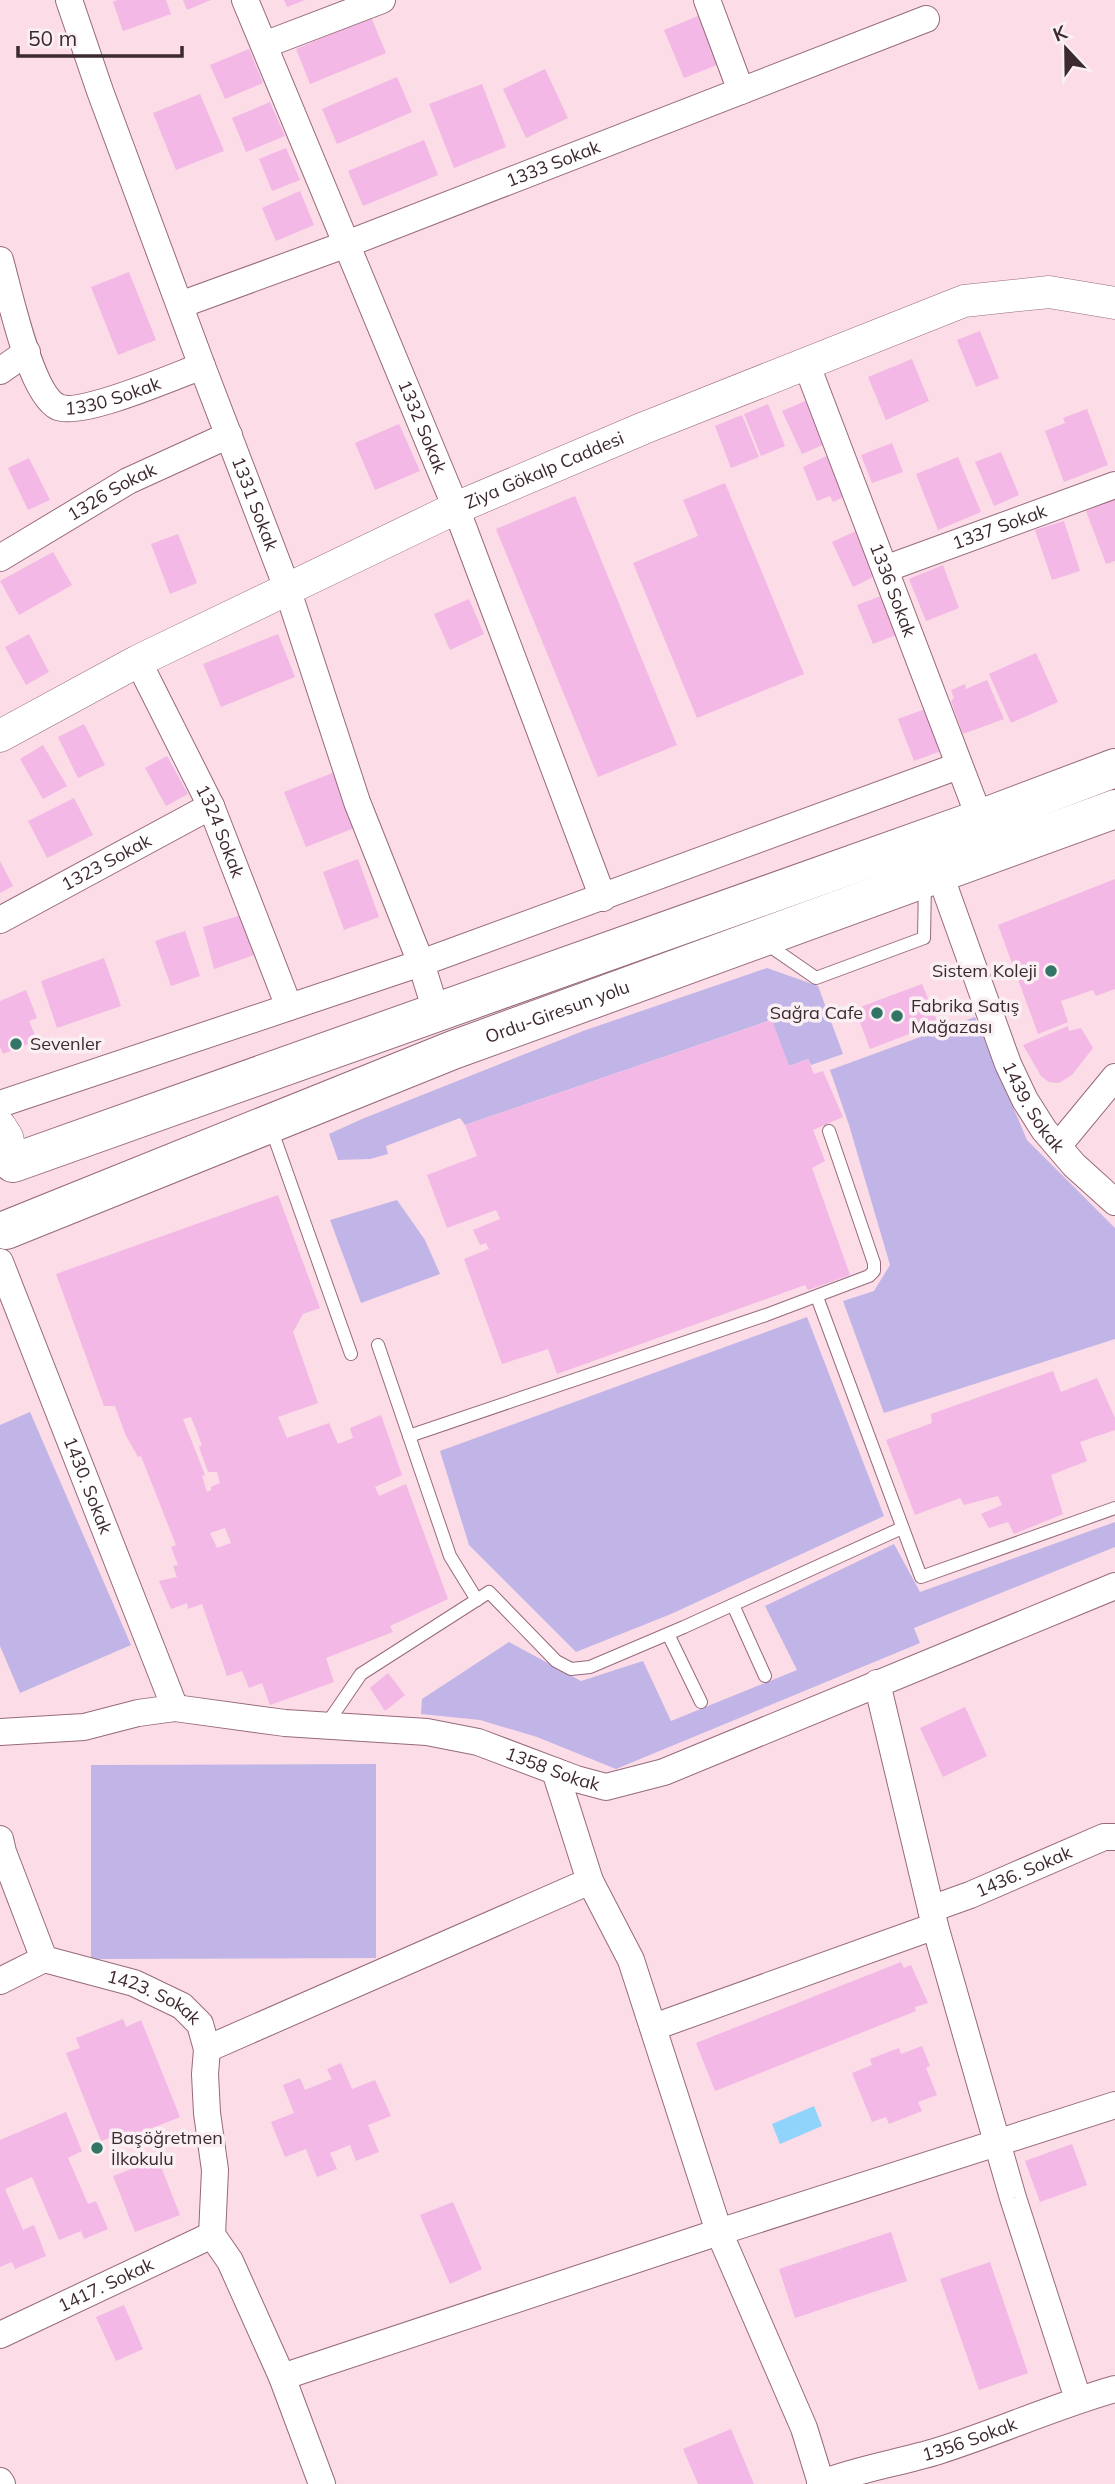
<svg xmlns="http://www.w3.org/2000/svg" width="1115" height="2484" font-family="Mulish,sans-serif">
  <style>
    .green { fill: #c1b5e7 }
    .water { fill: #90d3fb }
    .building { fill: #f3b8e5; fill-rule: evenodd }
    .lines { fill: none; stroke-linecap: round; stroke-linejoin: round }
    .service-casing { stroke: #976a7b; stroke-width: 14 }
    .minor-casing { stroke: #976a7b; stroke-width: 28 }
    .tertiary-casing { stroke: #976a7b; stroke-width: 33 }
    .trunk-casing { stroke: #976a7b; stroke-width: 40 }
    .service { stroke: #fff; stroke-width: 12 }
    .minor { stroke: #fff; stroke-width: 26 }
    .tertiary { stroke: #fff; stroke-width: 32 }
    .trunk { stroke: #fff; stroke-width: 38 }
    .poi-dot { fill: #327465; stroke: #faf0f3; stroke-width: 2.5 }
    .labels { text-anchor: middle; stroke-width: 7; stroke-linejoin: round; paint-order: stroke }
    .street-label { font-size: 18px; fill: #3d2930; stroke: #faf0f3 }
    .poi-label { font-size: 18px; fill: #3d2930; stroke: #faf0f3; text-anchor: start }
  </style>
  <rect width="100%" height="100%" fill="#fbdce7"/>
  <g class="green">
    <polygon points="767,968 818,986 843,1054 811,1065 808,1059 789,1066 771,1020 465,1125 460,1118 386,1146 388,1154 370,1159 338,1160 329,1134 362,1119 583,1031"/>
    <polygon points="975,1017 1027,1140 1115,1228 1115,1339 884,1413 843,1301 874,1291 890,1265 849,1125 830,1070"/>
    <polygon points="397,1200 425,1240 440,1274 361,1303 330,1220"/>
    <polygon points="807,1317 884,1516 671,1614 576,1652 469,1545 440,1451"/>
    <polygon points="30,1412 131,1645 20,1693 0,1646 0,1425"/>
    <polygon points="1115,1522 1115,1547 914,1628 920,1643 616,1769 537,1737 480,1720 421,1714 422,1699 509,1642 581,1681 643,1661 671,1721 797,1670 765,1606 894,1544 920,1592"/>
    <polygon points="376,1764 376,1958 91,1959 91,1765"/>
  </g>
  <polygon class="water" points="814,2106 822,2126 780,2144 772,2124"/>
  <g class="building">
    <polygon points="117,0 166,0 171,14 123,31 113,2"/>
    <polygon points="183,0 211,0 187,10"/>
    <polygon points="284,0 305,0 287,7"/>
    <polygon points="698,16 717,65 684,78 664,30"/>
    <polygon points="371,17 386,53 310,84 296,49"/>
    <polygon points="249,49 263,83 225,99 210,65"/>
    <polygon points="545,69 568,118 526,138 503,89"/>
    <polygon points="397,77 412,112 337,144 322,109"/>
    <polygon points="482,84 506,147 454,168 429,104"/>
    <polygon points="200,94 224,151 176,170 153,113"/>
    <polygon points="270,102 285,136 246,152 232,118"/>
    <polygon points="424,140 438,175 363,206 348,171"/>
    <polygon points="286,148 300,180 272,191 259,159"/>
    <polygon points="300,191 314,225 276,241 262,208"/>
    <polygon points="129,272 156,340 118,355 91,287"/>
    <polygon points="980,331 999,378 976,387 957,340"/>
    <polygon points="912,359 929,401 886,420 868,377"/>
    <polygon points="810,399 829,442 802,454 782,411"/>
    <polygon points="768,404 785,446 761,456 744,414"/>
    <polygon points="1087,409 1108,465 1064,482 1045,431 1065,423 1063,418"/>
    <polygon points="742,415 759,457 731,468 715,426"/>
    <polygon points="399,424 420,471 375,490 355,443"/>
    <polygon points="892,443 903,472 872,483 861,455"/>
    <polygon points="1001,452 1019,495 994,506 975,462"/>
    <polygon points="833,453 850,494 833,502 830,496 817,501 803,467"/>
    <polygon points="958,457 981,512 938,530 916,474"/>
    <polygon points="29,458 50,500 28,510 8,468"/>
    <polygon points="725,483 804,674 697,718 633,563 698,536 683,500"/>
    <polygon points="575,496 677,745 598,777 496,529"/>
    <polygon points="1115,499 1115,561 1106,564 1086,511"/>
    <polygon points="1064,521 1080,571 1052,580 1035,530"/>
    <polygon points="856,531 877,575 853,587 832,542"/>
    <polygon points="178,534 197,583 170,594 151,544"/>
    <polygon points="53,552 72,585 19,615 0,581"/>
    <polygon points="943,565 959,608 926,621 909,579"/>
    <polygon points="881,596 896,635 873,644 857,605"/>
    <polygon points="469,599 484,634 450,650 434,614"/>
    <polygon points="29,634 49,672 26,685 5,647"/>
    <polygon points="278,634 295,677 221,707 203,664"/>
    <polygon points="1036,653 1058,702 1011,723 989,674"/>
    <polygon points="987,680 1004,719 963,734 951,701 954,698 951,690 965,684 966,689"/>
    <polygon points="925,709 941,751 914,761 898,719"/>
    <polygon points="84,724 105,765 78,778 58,737"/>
    <polygon points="43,745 67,786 43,799 20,759"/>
    <polygon points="167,756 188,794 166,806 145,768"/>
    <polygon points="335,772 357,827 306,847 284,792"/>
    <polygon points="74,798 93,835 47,858 28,821"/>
    <polygon points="358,859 379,917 344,930 323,872"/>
    <polygon points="0,861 13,886 0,893"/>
    <polygon points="1115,879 1115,989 1096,996 1093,990 1061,1001 1068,1022 1038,1034 998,925"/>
    <polygon points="241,915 254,955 214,969 203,927"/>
    <polygon points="185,931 200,976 171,986 155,941"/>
    <polygon points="104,958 121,1006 57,1028 41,981"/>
    <polygon points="922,984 938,1023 870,1049 855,1009"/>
    <polygon points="26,990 37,1018 29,1021 37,1040 3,1054 0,1047 0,1001"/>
    <polygon points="772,1020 789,1066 808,1059 814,1074 823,1071 843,1117 813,1130 825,1161 812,1168 850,1275 808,1290 805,1285 557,1374 548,1349 502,1364 464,1259 489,1249 486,1243 480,1245 473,1230 500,1219 496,1210 447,1228 427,1175 477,1156 465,1125"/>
    <polygon points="1068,1026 1069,1031 1081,1028 1093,1048 1072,1075 1059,1083 1049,1082 1041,1076 1023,1045"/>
    <path d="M278,1195L320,1308L303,1314L293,1332L318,1403L278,1417L287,1438L329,1423L338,1444L353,1438L350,1428L381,1415L402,1475L375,1487L379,1496L406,1484L448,1599L390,1626L393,1632L326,1658L334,1682L270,1705L262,1683L249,1688L242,1671L227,1676L202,1604L188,1609L187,1603L171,1609L159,1581L177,1577L173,1566L178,1565L171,1547L176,1545L141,1456L138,1457L126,1436L115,1406H104L56,1274ZM191,1417L202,1445L199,1447L208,1472H217L220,1483L211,1487V1490L207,1492L202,1476L205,1475L183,1419ZM225,1528L231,1543L217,1548L210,1533Z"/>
    <polygon points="1053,1371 1061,1392 1097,1378 1115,1418 1115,1430 1080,1442 1087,1461 1051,1475 1063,1514 1014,1534 1008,1522 989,1528 981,1514 1002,1505 998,1496 964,1505 960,1498 915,1515 886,1440 932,1423 931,1414"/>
    <polygon points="388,1673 405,1695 385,1711 370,1688"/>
    <polygon points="965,1707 987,1756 943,1777 920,1728"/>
    <polygon points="901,1962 904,1968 911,1965 928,2003 915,2007 916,2011 715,2091 696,2043"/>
    <polygon points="123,2019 126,2027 141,2020 180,2117 115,2143 112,2137 101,2141 66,2053 80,2048 76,2038"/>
    <polygon points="922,2046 930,2066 926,2068 937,2095 918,2102 922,2111 889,2124 886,2117 872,2122 852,2073 872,2065 870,2059 899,2048 901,2054"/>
    <polygon points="341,2063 352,2089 375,2080 391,2116 368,2125 379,2152 356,2161 350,2145 330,2153 337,2169 317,2177 306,2149 285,2157 271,2122 294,2113 283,2085 300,2078 305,2090 332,2079 327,2069"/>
    <polygon points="66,2112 82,2151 68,2158 88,2204 96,2201 108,2229 84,2239 81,2231 59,2240 32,2177 5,2189 23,2230 34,2225 46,2256 15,2269 12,2262 0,2267 0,2140"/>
    <polygon points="1072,2144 1087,2185 1040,2202 1025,2161"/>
    <polygon points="158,2159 180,2215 135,2232 113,2176"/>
    <polygon points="453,2202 482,2269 450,2284 420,2215"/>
    <polygon points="891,2232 907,2281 795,2318 779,2269"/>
    <polygon points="990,2262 1028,2373 979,2390 940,2279"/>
    <polygon points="124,2305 143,2349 116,2361 96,2317"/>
    <polygon points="731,2429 754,2484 698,2484 683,2449"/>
  </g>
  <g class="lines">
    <defs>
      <g id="service">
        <polyline points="764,942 816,978 924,938 925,882"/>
        <polyline points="271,1128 351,1354"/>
        <polyline points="817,1297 921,1577 1115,1508"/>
        <polyline points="378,1345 450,1556 477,1600"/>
        <polyline points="409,1436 766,1315 869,1276 874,1271 874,1263 829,1131"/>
        <polyline points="733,1605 765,1676"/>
        <polyline points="668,1634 701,1702"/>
        <polyline points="326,1725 361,1674 489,1592 556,1661 571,1669 590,1667 684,1627 902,1528"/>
      </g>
      <g id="minor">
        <path id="s1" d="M69,0L100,91L202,366L287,588L357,802L421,963L436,1011"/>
        <path id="s2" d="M245,0L456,508L603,898"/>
        <polyline points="707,0 741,91"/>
        <polyline points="264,45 382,0"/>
        <path id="s3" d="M0,260C9,291 30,394 58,407C81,417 175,376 202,366"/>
        <path id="s4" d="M180,305L347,244L926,19"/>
        <path id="s5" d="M806,363L980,819"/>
        <polyline points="0,371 27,352"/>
        <path id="s6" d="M0,558L128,481L229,435"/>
        <path id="s7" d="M885,569L1115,485"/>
        <path id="s8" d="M138,661L211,806L289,1007"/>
        <path id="s9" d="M939,872L1008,1064L1025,1100L1044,1130L1074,1165L1115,1202"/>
        <path id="s10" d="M0,920L211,806"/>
        <polyline points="0,1104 421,963 958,766"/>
        <polyline points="1058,1146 1115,1077"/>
        <path id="s11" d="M0,1262L175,1708"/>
        <polyline points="877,1683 935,1926 1013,2198 1078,2399"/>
        <path id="s12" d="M0,1732L84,1727L138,1713L175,1708L285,1723L427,1732L478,1742L576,1779L606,1787L664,1772L1115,1586"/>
        <path id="s13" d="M0,1839L3,1852L44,1959L134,1983L182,2006L200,2024L207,2049L205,2074L207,2113L215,2170L212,2235L230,2261L282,2377L322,2484"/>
        <path id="s14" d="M931,1909L970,1895L1104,1837H1115"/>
        <polyline points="0,1981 44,1959"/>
        <polyline points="654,2027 935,1926"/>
        <polyline points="207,2049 590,1881"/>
        <path id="s15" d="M0,2335L212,2235"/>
        <polyline points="282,2377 719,2232 631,1960 590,1881 555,1771"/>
        <polyline points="0,2481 2,2484"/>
        <polyline points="821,2483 804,2428 719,2232 1115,2105"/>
        <path id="s16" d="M820,2484C857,2469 899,2463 938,2451C998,2432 1055,2406 1115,2389"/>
      </g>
      <g id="tertiary">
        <path id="s17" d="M0,736L138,661L456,508L644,428L964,301L1049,292L1115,303"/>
        <polyline points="0,1126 7,1137 13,1163"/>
      </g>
      <g id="trunk">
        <polyline points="13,1163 980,819 1115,768"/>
        <path id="s18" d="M6,1230L453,1050L1115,809"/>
      </g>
    </defs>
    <use href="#service" class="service-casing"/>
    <use href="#minor" class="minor-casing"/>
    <use href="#tertiary" class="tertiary-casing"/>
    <use href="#trunk" class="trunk-casing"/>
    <use href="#service" class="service"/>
    <use href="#minor" class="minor"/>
    <use href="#tertiary" class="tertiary"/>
    <use href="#trunk" class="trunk"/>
  </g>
  <g class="poi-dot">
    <circle cx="1051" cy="971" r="7"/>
    <circle cx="877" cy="1013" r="7"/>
    <circle cx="897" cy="1016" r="7"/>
    <circle cx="16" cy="1044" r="7"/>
    <circle cx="97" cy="2148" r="7"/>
  </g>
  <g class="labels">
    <g class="street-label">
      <text dy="6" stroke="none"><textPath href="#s4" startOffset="399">1333 Sokak</textPath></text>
      <text dy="6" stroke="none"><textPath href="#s3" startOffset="217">1330 Sokak</textPath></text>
      <text dy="6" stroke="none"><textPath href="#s2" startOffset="462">1332 Sokak</textPath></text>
      <text dy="6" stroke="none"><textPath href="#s17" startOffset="606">Ziya Gökalp Caddesi</textPath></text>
      <text dy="6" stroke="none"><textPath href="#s6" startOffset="130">1326 Sokak</textPath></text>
      <text dy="6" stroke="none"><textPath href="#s1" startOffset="537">1331 Sokak</textPath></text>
      <text dy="6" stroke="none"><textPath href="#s7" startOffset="122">1337 Sokak</textPath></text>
      <text dy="6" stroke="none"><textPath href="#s5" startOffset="243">1336 Sokak</textPath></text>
      <text dy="6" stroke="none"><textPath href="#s8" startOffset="189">1324 Sokak</textPath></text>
      <text dy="6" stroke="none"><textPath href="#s10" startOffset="121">1323 Sokak</textPath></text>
      <text dy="6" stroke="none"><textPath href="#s18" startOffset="593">Ordu-Giresun yolu</textPath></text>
      <text dy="6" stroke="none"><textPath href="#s9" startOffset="254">1439. Sokak</textPath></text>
      <text dy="6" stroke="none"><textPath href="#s11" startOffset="240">1430. Sokak</textPath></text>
      <text dy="6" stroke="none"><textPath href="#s12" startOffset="562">1358 Sokak</textPath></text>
      <text dy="6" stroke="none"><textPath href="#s14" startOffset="100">1436. Sokak</textPath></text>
      <text dy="6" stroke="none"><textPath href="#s13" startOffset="245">1423. Sokak</textPath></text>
      <text dy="6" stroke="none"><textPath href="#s15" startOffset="117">1417. Sokak</textPath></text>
      <text dy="6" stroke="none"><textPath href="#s16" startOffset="156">1356 Sokak</textPath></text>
    </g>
    <g class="poi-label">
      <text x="1037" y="977" text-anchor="end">Sistem Koleji</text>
      <text x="911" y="1012">Fabrika Satış<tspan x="911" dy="21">Mağazası</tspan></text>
      <text x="863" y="1019" text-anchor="end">Sağra Cafe</text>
      <text x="30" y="1050">Sevenler</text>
      <text x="111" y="2144">Başöğretmen<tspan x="111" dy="21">İlkokulu</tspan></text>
    </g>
  </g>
  <g transform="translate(1066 49) rotate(338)" stroke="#faf0f3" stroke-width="5" paint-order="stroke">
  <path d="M0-5L12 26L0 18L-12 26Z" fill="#3d2930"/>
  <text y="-10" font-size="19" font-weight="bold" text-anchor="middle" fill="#3d2930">K</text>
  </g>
  <path d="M18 46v10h164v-10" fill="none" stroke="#3d2930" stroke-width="3.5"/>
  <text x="28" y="46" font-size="21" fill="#3d2930" stroke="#faf0f3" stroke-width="5" paint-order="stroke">50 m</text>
</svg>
